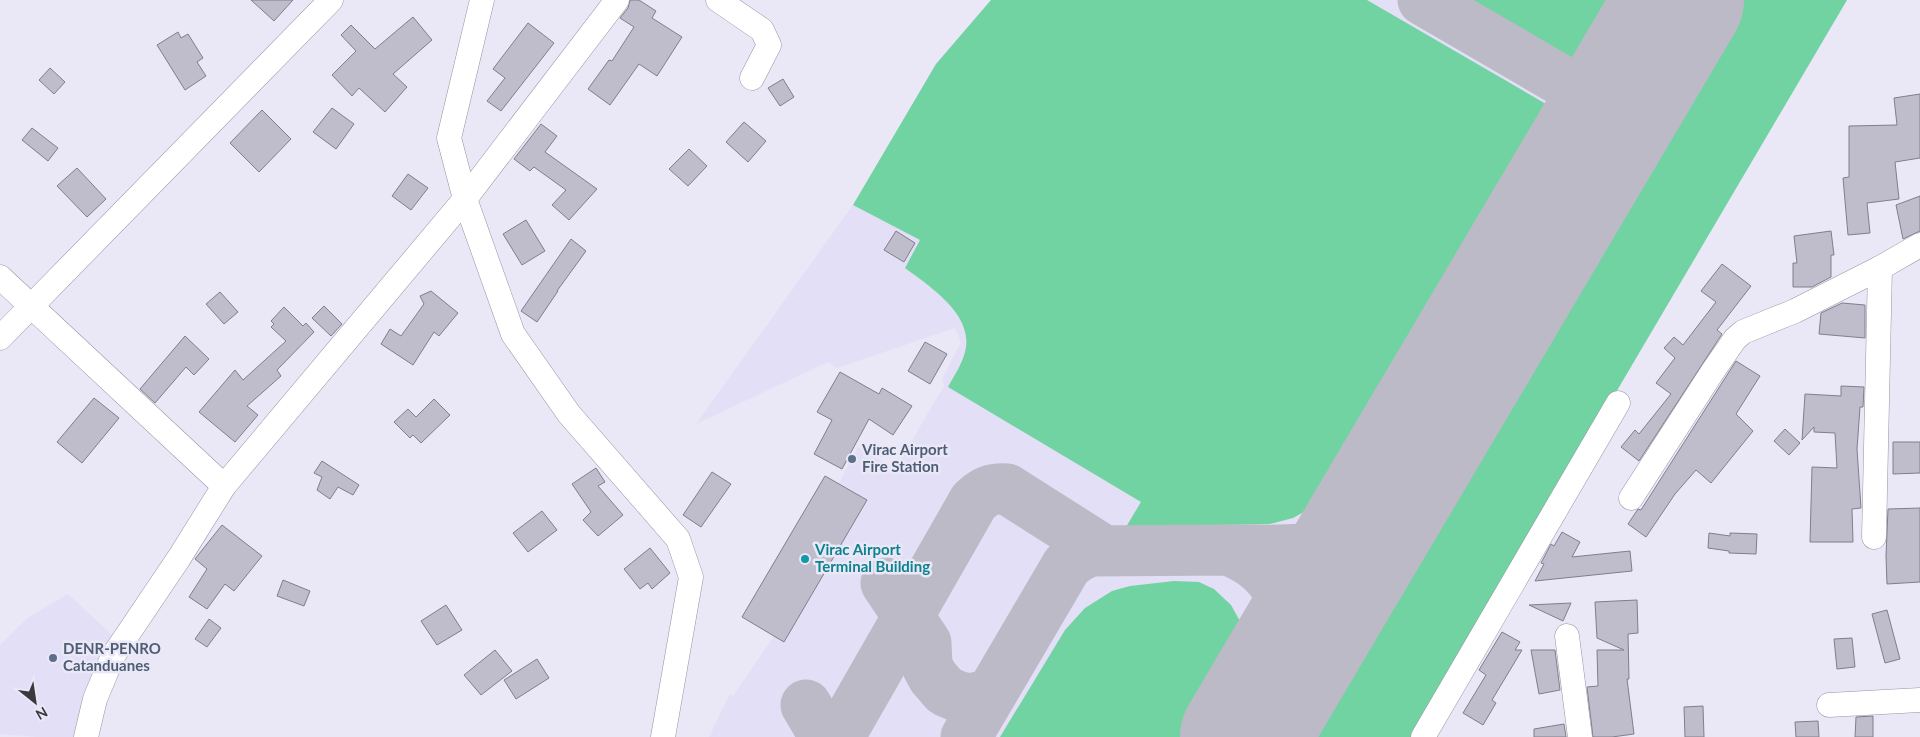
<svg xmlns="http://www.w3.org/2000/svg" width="1920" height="737" font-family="Lato,sans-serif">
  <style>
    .built { fill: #e2dff6 }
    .green { fill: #72d3a2 }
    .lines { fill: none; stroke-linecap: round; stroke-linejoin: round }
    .taxiway { stroke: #bbbac6; stroke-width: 51 }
    .runway { stroke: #bbbac6; stroke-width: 128 }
    .building { fill: #bfbdcc; stroke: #807e8c }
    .minor-casing { stroke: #9694a2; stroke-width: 25 }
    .minor { stroke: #fff; stroke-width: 24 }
    .service-dot { fill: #5c6f8a; stroke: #eae8f7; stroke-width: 2 }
    .culture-dot { fill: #0f9aa8; stroke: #eae8f7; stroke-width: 2 }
    .labels { text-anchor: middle; stroke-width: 5; stroke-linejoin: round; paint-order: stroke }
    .service-label { font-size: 15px; font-weight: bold; fill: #4e5e75; stroke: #eae8f7; text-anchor: start }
    .culture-label { font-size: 15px; font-weight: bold; fill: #0d838f; stroke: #eae8f7; text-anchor: start }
  </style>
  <rect width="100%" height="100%" fill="#eae8f7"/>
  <g class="built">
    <polygon points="991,0 1847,0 1413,737 709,737 730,694 733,696 774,636 742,617 825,475 839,483 858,447 895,469 944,386 942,379 961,342 955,328 837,368 828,362 696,424 853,205 936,64"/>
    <polygon points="68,594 116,639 76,737 38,737 0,734 0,645 29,617"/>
  </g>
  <g class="green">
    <path d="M991,0H1367L1565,115L1350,476L1327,499L1293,518L1270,524L1126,527L1141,502L948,387C954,376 962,364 965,352C975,315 929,286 905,268L920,240L853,205L936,64Z"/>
    <polygon points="1465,0 1634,0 1592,73"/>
    <polygon points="1729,0 1847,0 1413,737 1289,737"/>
    <polygon points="1174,581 1199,582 1214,589 1231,605 1241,623 1240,668 1199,737 1000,737 1065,630 1085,608 1112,591 1130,586"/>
  </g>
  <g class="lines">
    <g class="taxiway">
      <polyline points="1423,0 1614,111"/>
      <path d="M1228,550C1286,549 1331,558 1376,515"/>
      <polyline points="886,583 926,643 927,666 933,677 945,691 959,697 971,699 991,694"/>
      <polyline points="806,705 825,737"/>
      <path d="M839,737L974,501C985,491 992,488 1007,489L1103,550"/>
      <path d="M966,737L1067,565L1078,557L1090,551L1228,550C1280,570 1288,605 1292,656"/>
    </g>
    <polyline class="runway" points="1244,737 1680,0"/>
  </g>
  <g class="building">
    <polygon points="251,0 293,0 274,21"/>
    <polygon points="630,0 639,0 656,11 652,18 682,37 657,76 639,64 610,105 588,89 609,60 612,61 634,27 620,18 628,8"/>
    <polygon points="413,17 432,40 393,74 407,87 385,112 359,88 352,96 332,75 356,51 341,35 351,25 375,49"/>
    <polygon points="528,23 554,43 501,111 487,101 505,78 493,69"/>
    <polygon points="178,32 181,38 188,34 203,58 197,62 206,76 185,90 157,45"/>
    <polygon points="50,68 65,82 54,94 39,80"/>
    <polygon points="783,79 794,97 780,106 768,88"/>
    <polygon points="1920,94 1920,158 1895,162 1899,199 1867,203 1870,233 1848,235 1843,178 1849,177 1849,126 1897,125 1894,98"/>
    <polygon points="332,108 354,124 336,149 313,132"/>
    <polygon points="262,110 291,139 259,172 230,143"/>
    <polygon points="744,122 766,141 748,162 726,142"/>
    <polygon points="541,124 557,136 545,152 597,189 569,220 552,205 566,190 534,167 530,171 514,159"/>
    <polygon points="32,128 58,148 48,161 22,140"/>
    <polygon points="689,149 707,166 688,186 669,169"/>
    <polygon points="77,168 106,199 87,217 57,186"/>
    <polygon points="408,174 428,188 411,210 392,196"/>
    <polygon points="1920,196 1920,231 1903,239 1896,205"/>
    <polygon points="526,220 545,251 522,265 503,234"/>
    <polygon points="896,231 915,243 904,262 884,250"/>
    <polygon points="1831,231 1834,255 1831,255 1831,277 1812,287 1793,287 1793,263 1797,263 1794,236"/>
    <polygon points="571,239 586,251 557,291 558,291 537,322 521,311"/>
    <polygon points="1722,264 1751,286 1717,330 1722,334 1639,461 1621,447 1635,430 1639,434 1671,394 1656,383 1675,358 1664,348 1674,337 1683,345 1716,302 1701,291"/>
    <polygon points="431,291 458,313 439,336 434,332 413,365 381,344 390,329 401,336 424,304 420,296"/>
    <polygon points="220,292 238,312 224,324 206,304"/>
    <polygon points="1842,303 1865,305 1865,338 1819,334 1821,313"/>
    <polygon points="324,306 342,324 331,336 312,318"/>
    <polygon points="284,307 303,326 306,323 314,332 277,370 281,376 247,406 258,415 235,442 199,412 235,370 243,380 286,341 271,327 274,324 271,321"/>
    <polygon points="185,336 209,359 194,375 186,367 155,403 140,389"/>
    <polygon points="925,342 947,354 930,384 908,371"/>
    <polygon points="1736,361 1760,376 1736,414 1753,431 1711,483 1696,470 1675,494 1646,537 1628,524 1638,509 1641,510"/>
    <polygon points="840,372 879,394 882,388 912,406 893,435 869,419 842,469 814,454 832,420 817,412"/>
    <polygon points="1841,386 1864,387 1863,407 1860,407 1857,449 1861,508 1852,509 1853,542 1810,542 1812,467 1837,468 1835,433 1814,432 1814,427 1802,440 1805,394 1841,396"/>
    <polygon points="94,398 119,418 82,463 57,442"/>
    <polygon points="434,399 450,415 421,443 413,435 410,438 394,422 408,409 416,417"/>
    <polygon points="1785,429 1800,443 1789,455 1774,441"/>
    <polygon points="1893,442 1920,442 1920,473 1893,474"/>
    <polygon points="322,461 359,485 353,495 338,487 330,499 317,490 322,477 314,473"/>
    <polygon points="596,468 605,482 598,486 623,515 598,536 583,520 591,512 572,484"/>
    <polygon points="712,472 731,484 701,527 683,515"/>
    <polygon points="825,476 867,500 784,642 742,617"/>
    <polygon points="1920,508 1920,582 1887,584 1886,556 1888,509"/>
    <polygon points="542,511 557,530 528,552 513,533"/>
    <polygon points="222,525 262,556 234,591 225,584 207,609 189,597 207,569 195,559"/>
    <polygon points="1562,532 1580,542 1572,557 1630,551 1632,571 1535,581 1544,564 1541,563 1551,544 1554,546"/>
    <polygon points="1709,533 1730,536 1730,533 1757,534 1756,554 1729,553 1729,551 1708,548"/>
    <polygon points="650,548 670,573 652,589 648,583 640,589 624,569"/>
    <polygon points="283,580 310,591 304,606 277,596"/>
    <polygon points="1637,600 1638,633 1628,634 1629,679 1627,679 1634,734 1612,737 1593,737 1587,687 1598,686 1597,650 1624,650 1597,638 1595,602"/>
    <polygon points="1571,603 1563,621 1529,605"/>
    <polygon points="446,605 462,630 437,645 421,621"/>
    <polygon points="1887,610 1900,659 1885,663 1872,614"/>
    <polygon points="209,619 221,628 207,647 195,639"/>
    <polygon points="1502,632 1520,642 1515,650 1522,650 1492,700 1496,703 1483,725 1463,713 1486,675 1479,670"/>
    <polygon points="1852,638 1855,667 1837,669 1834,639"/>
    <polygon points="495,650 512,671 481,695 464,675"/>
    <polygon points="1531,650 1555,650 1560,690 1539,694"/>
    <polygon points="537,659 549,678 516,699 504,680"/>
    <polygon points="1703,706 1704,737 1685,737 1684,707"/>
    <polygon points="1873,716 1873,737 1855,737 1856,717"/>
    <polygon points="1818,721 1819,737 1796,737 1795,722"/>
    <polygon points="1564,724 1566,737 1534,737 1534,729"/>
  </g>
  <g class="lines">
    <defs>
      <g id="minor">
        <polyline points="482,0 449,138 465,199 513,334 569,414 678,539 691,577 663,737"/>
        <polyline points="718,0 762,30 769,45 752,78"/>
        <polyline points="0,277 224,486"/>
        <polyline points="0,338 331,0"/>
        <polyline points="1631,498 1713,371 1735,339 1743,332 1795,311 1880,268 1920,245"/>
        <polyline points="1874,537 1880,268"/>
        <polyline points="1567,636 1580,737"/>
        <polyline points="1829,705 1920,700"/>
        <polyline points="86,737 95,699 113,656 179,558 224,486 465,199 617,0"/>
        <polyline points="1423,737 1618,403"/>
      </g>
    </defs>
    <use href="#minor" class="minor-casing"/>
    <use href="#minor" class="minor"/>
  </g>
  <g class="service-dot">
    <circle cx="852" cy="459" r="5"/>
    <circle cx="53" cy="658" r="5"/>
  </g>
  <circle class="culture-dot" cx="805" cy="559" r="5"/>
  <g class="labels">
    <g class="service-label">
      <text x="862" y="455">Virac Airport<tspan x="862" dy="17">Fire Station</tspan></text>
      <text x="63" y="654">DENR-PENRO<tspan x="63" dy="17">Catanduanes</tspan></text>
    </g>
    <g class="culture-label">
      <text x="815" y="555">Virac Airport<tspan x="815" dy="17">Terminal Building</tspan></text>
    </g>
  </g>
  <g transform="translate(35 702) rotate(150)" stroke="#eae8f7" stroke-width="4" paint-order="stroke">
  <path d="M0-4L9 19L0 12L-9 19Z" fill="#39393f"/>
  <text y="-8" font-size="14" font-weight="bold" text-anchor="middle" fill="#39393f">N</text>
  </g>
</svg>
